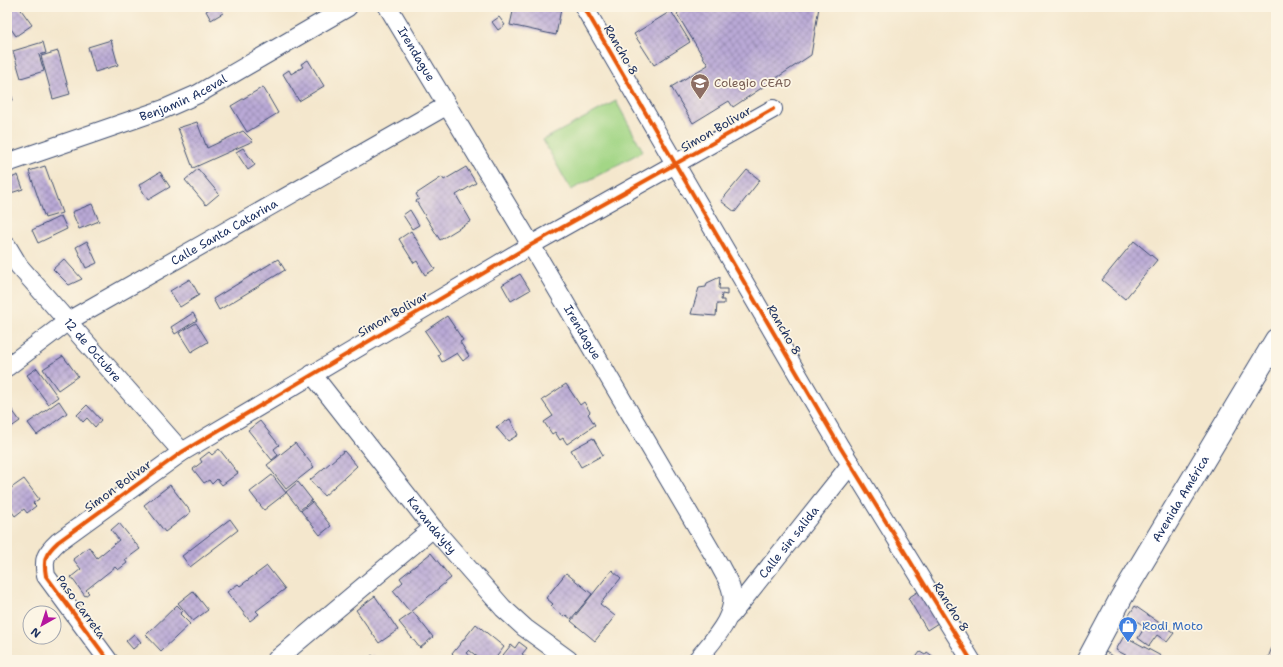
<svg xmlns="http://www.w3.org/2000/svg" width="1283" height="667" font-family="'Shantell Sans',sans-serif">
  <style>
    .pitch { fill: #a3d686; stroke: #5f8272 }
    .building { fill: url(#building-cross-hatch) }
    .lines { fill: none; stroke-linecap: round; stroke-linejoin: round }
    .minor-casing { stroke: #3c4b6f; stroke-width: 20 }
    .major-casing { stroke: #3c4b6f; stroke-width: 24 }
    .minor { stroke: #fff; stroke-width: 18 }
    .major { stroke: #fff; stroke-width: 22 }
    .cycleway-casing { stroke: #fcf5e5; stroke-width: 6 }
    .cycleway { stroke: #e8590c; stroke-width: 4 }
    .labels { text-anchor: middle; stroke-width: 3.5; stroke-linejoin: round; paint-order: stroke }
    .street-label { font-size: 12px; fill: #1b2f5e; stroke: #fcf5e5 }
    .education-label { font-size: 12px; fill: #785e54; stroke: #fcf5e5; text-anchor: start }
    .shop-label { font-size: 12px; fill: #366cbe; stroke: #fcf5e5; text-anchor: start }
  </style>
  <defs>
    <pattern id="building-cross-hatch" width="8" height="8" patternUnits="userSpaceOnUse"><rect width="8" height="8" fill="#b9a9d6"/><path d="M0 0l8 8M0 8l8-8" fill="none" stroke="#968ab1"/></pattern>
  </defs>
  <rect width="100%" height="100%" fill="#fcf5e5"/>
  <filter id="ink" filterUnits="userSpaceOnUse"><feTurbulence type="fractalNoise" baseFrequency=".025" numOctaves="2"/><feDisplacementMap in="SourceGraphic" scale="8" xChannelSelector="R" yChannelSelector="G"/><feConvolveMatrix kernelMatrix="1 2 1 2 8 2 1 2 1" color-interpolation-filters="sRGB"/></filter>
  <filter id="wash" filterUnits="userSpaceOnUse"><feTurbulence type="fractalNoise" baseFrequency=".012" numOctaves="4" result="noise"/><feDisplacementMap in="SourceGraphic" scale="16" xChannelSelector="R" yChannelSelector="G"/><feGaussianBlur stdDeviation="0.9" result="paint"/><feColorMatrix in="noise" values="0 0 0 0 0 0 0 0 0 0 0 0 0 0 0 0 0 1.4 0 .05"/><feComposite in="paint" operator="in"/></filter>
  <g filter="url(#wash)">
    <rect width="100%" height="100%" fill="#f4e7cd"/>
    <polygon class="pitch" points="616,101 643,151 571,190 543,140"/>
    <g id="blocks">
      <g class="building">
        <polygon points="12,7 19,7 32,25 16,36 7,23 7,11"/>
        <polygon points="212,7 220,7 223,13 211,20 206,11"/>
        <polygon points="514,7 553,7 561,9 556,35 510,25"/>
        <polygon points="684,7 819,7 811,55 733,107 729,101 693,123 671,87 708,65 677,14"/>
        <polygon points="671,11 690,42 654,65 634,34"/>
        <polygon points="499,17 505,25 498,30 492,22"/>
        <polygon points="111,40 118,65 95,72 88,47"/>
        <polygon points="43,42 46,53 39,55 44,71 21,78 13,51"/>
        <polygon points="58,51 70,94 53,99 41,56"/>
        <polygon points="308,60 324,86 299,101 283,74 289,70 291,74 303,67 301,64"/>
        <polygon points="7,83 13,100 7,102"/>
        <polygon points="263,87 278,113 247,132 231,106"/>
        <polygon points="197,122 207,148 243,131 253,141 193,168 178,128"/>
        <polygon points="243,148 255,165 248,170 236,152"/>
        <polygon points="45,166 62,213 45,218 29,171"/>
        <polygon points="466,167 476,183 456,195 471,221 440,240 416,201 419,199 416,194 442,177 444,180"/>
        <polygon points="198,169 219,194 206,205 185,180"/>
        <polygon points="747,170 760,180 735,212 721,201"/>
        <polygon points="160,172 170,187 148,200 139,185"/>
        <polygon points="18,175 23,189 11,193 7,180"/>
        <polygon points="92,204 99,221 79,229 72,212"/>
        <polygon points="410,210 419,225 412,229 403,215"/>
        <polygon points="61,216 67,229 38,243 32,230"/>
        <polygon points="411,231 435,269 425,275 417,261 414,263 399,239"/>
        <polygon points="87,241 97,263 86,268 76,247"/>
        <polygon points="1134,241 1157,260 1125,299 1102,280"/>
        <polygon points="64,259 82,279 69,285 53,269"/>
        <polygon points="278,259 285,270 219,310 213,299"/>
        <polygon points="520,274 530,290 511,301 502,285"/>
        <polygon points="720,277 719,289 727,289 727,295 722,294 721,300 724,300 724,304 717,304 716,316 691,314 699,288 706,287 707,283"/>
        <polygon points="190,279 199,295 180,307 170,291"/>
        <polygon points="193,313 197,320 175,334 171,327"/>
        <polygon points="447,316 463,340 460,342 469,356 463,361 457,353 442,362 438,355 440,353 425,331"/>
        <polygon points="196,323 208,342 191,352 179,333"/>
        <polygon points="63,356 78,376 58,390 43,369"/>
        <polygon points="37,368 58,397 48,404 27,375"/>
        <polygon points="566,384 580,405 584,402 590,412 588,414 595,425 567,444 563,438 560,440 555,432 552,434 544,422 553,416 542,400"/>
        <polygon points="59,401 67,413 37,435 28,423"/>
        <polygon points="7,403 20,421 7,430"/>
        <polygon points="87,405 101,420 95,427 87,418 83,422 77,415"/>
        <polygon points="510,419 518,435 508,441 496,427"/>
        <polygon points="260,421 279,445 274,449 278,455 272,460 248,430"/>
        <polygon points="593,438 603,455 581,467 571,450"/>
        <polygon points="295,443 314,467 286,489 267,465"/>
        <polygon points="219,449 238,473 222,485 217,479 212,484 209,480 204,483 193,469 202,462 200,459 209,452 212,455"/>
        <polygon points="344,451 357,466 324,496 310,480"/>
        <polygon points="272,475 286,493 264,510 250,492"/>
        <polygon points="24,479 39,499 33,503 36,506 27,513 24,509 15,516 7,505 7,491"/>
        <polygon points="298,482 312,500 300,510 286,492"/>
        <polygon points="170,485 191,512 165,532 144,505"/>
        <polygon points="312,502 331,526 320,535 301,511"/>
        <polygon points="230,519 238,530 190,567 182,556"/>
        <polygon points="119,523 140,549 125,560 127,563 118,570 115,567 86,590 89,593 85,596 71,577 81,569 73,559 89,547 97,558 119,540 111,530"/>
        <polygon points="431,553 451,578 410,612 393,591 403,582 400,578"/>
        <polygon points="267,566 285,589 256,611 259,614 250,621 227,592 238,584 240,586"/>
        <polygon points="612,570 621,578 600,604 615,616 595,641 571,621"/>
        <polygon points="566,573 592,594 571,619 566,615 564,617 551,606 553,604 546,598"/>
        <polygon points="193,591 208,610 193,621 178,603"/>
        <polygon points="919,591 938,623 927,630 908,598"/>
        <polygon points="375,596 398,630 379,643 356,610"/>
        <polygon points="177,605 183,611 180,614 190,624 161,651 146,635"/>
        <polygon points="1135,606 1174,633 1167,642 1157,635 1149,646 1138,638 1145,627 1129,615"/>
        <polygon points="413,612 433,637 420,648 399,622"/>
        <polygon points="476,624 504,647 494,660 486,660 482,657 480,659 469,650 466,653 475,660 459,660 452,654"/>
        <polygon points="134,634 141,642 133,649 126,641"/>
        <polygon points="1124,636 1161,656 1159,660 1135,660 1116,650"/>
        <polygon points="1276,637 1276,660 1274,660 1268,658"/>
        <polygon points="519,642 527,648 522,654 530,660 499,660 511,645 515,648"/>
        <polygon points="920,652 925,655 927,652 938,660 914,660"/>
        <polygon points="1106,652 1118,660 1100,660"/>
        <polygon points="372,655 377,660 368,660"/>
      </g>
    </g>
  </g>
  <g filter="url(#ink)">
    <use href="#blocks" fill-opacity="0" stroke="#3c4b6f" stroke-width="1"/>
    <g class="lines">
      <defs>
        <g id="minor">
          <path id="s1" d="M388,7L531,245L720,566C724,574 729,581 731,589C739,615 712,641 697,660"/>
          <polyline points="584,7 840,447 971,660"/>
          <path id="s2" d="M7,163L164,109L198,94L348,7"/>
          <path id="s3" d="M7,246L19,266L182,452"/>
          <path id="s4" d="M7,367L68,321L446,106"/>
          <path id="s5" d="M312,374L433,528L503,608L525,628L569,660"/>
          <path id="s6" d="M731,615L851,464"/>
          <path d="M108,660L46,576C43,559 45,554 58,542L182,452L531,245L773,109"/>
          <polyline points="276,660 433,528"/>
        </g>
        <g id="major">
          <path id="s7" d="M1088,660L1121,598L1276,340"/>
        </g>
      </defs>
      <use href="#minor" class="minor-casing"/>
      <use href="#major" class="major-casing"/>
      <use href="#minor" class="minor"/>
      <use href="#major" class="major"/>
      <defs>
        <g id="cycleway">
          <polyline points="584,7 840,447 971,660"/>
          <path d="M108,660L46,576C43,559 45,554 58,542L182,452L531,245L773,109"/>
        </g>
      </defs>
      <use href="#cycleway" class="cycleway-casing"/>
      <use href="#cycleway" class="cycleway"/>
    </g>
  </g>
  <defs>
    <symbol id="university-pin" viewBox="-11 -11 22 30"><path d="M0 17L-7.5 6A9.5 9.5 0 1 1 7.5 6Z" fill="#8d6e63" stroke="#fcf5e5"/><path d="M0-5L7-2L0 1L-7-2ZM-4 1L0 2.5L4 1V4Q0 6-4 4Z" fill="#fff"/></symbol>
    <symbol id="shop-pin" viewBox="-11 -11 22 30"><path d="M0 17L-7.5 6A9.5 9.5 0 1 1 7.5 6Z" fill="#3f7fe0" stroke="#fcf5e5"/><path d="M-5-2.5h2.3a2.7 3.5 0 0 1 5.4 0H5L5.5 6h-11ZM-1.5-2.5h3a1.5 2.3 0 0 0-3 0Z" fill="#fff"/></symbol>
  </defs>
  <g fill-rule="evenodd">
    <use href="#university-pin" x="689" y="72" width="22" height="30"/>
    <use href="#shop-pin" x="1117" y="615" width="22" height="30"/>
  </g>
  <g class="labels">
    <g class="street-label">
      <text transform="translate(621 50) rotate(60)" y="4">Rancho 8</text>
      <text dy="4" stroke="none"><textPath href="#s1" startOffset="55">Irendague</textPath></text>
      <text dy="4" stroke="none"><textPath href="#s2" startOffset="188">Benjamin Aceval</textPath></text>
      <text transform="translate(716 129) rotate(-30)" y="4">Simon Bolivar</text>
      <text dy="4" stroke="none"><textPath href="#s4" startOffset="256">Calle Santa Catarina</textPath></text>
      <text transform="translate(393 314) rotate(-30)" y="4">Simon Bolivar</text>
      <text transform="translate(784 330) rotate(60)" y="4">Rancho 8</text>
      <text dy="4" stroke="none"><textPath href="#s1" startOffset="379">Irendague</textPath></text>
      <text dy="4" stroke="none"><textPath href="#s3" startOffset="135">12 de Octubre</textPath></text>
      <text transform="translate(118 486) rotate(-36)" y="4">Simon Bolivar</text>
      <text dy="4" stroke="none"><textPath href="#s7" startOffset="186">Avenida América</textPath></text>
      <text dy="4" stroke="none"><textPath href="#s5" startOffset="193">Karanda'yty</textPath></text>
      <text dy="4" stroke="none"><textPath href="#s6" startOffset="93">Calle sin salida</textPath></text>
      <text transform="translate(81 607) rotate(54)" y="4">Paso Carreta</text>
      <text transform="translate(951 607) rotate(58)" y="4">Rancho 8</text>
    </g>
    <g class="education-label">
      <text x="714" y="87">Colegio CEAD</text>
    </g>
    <g class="shop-label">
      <text x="1142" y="630">Rodi Moto</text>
    </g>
  </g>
  <rect width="1283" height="667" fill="none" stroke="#fcf5e5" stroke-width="24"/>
  <g transform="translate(42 625) rotate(219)"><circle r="19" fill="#fcf5e5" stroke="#a2a6af"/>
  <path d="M0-3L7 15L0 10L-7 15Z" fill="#b5179e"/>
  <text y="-6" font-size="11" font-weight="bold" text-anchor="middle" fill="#1b2f5e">N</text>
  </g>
</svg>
